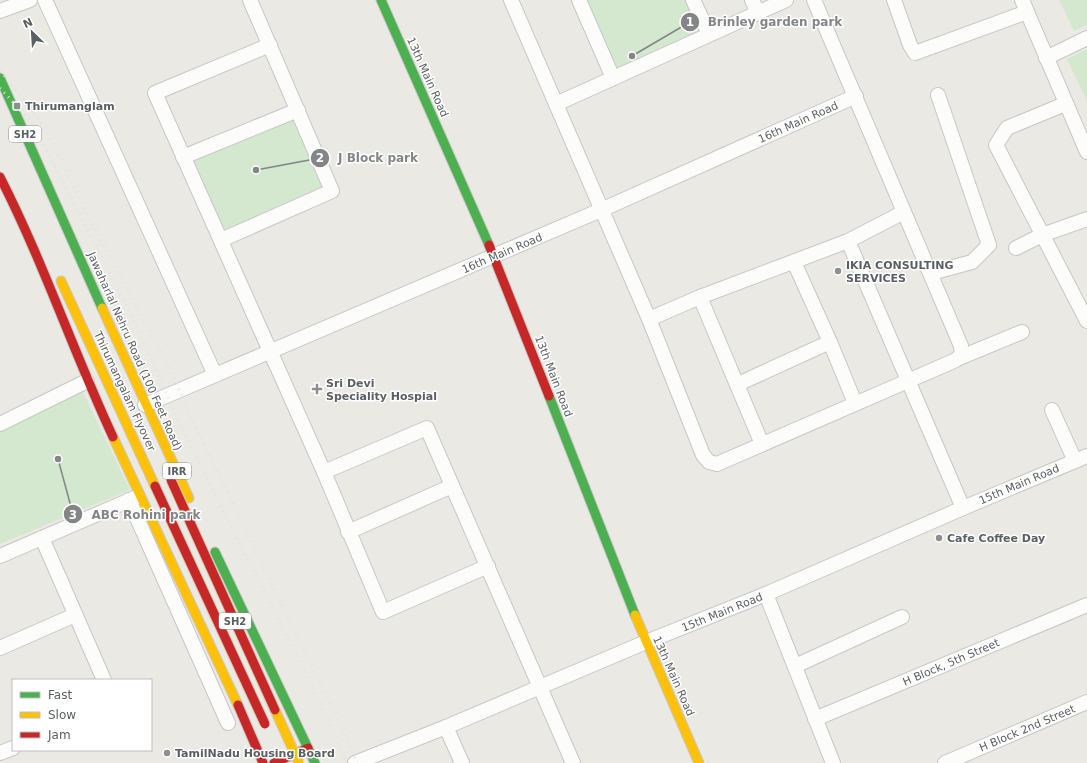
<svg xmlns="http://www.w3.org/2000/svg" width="1087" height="763" font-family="'DejaVu Sans',sans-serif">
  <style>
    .green { fill: #d3e8ce }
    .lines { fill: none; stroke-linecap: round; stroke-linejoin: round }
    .street-casing { stroke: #c7c7c7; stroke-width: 16 }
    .fast-casing { stroke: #c8c8c8; stroke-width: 11 }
    .slow-casing { stroke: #c8c8c8; stroke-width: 11 }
    .jam-casing { stroke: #c8c8c8; stroke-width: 11 }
    .street { stroke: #fcfcfb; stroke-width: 14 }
    .fast { stroke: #4caf50; stroke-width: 9 }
    .slow { stroke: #ffc107; stroke-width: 9 }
    .jam { stroke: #c62828; stroke-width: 9 }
    .rail { stroke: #e2e2e1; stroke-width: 3; stroke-dasharray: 1 5; stroke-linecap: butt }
    .slow-bridge-casing { stroke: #d4c8b0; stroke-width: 11; stroke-linecap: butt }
    .jam-bridge-casing { stroke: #d4c8b0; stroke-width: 11; stroke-linecap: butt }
    .slow-bridge { stroke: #ffc107; stroke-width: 9 }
    .jam-bridge { stroke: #c62828; stroke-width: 9 }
    .poi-dot { fill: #8d8f90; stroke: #fff; stroke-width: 1.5 }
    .labels { text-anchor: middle; stroke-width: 3; stroke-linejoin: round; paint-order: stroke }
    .shield { fill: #fff; stroke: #8c8f92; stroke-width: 1 }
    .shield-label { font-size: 10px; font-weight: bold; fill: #5a5f63 }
    .street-label { font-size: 11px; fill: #5a5f63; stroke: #fff }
    .poi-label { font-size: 11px; font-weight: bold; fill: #5a5f63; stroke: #fff; text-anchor: start }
    .leader { fill: none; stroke: #838587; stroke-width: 1.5 }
    .callout-dot { fill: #838587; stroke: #fff; stroke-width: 1.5 }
    .mark-label { font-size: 12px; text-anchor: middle; font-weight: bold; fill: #fff }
    .callout-label { font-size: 12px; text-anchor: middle; font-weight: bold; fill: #838587; stroke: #fff; stroke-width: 3; stroke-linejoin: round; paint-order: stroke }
  </style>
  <rect width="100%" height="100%" fill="#ebe9e4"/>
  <g class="green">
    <polygon points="579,0 693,0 709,34 613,78"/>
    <polygon points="1059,0 1087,0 1087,25 1074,31"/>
    <polygon points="1087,49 1087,101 1067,59"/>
    <polygon points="298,110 332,191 221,240 183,157"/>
    <polygon points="82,390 130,490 0,544 0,428"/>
  </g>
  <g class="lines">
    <defs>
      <g id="street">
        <polyline points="45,0 215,375"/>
        <polyline points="511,0 649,319 703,455 709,462 717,464 956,360 962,354 961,346 814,0"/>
        <polyline points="579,0 613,78"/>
        <polyline points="693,0 709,34"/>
        <polyline points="752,0 758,13"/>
        <polyline points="894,0 910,45 915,53 1027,12"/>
        <polyline points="1022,0 1087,152"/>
        <polyline points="0,11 30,0"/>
        <polyline points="270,45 155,93 324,472 383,612 488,566"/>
        <polyline points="1046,58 1087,38"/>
        <polyline points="556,104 786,0"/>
        <polyline points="1065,104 1007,128 996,145 1087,321"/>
        <polyline points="183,157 298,110"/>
        <polyline points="221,240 332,191 250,0"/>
        <polyline points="848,241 963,508"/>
        <polyline points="1016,248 1042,235 1087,219"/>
        <polyline points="794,262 830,342 855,403"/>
        <polyline points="927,267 939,271 972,262 989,245 938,95"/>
        <polyline points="700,297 762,444"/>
        <polyline points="649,319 700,297 848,241 904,212"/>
        <polyline points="959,358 1022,332"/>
        <polyline points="738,384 830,342"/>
        <polyline points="145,405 601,210 856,96"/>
        <polyline points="1052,410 1075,461"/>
        <polyline points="0,424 87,381"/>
        <polyline points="324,472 427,428 573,763"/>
        <polyline points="129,500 228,723"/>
        <polyline points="348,532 452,486"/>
        <polyline points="42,538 104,680"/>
        <polyline points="0,556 137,497"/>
        <polyline points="766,594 833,763"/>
        <polyline points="0,648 75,615"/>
        <polyline points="795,666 902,617"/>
        <polyline points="815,719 1087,605"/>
        <polyline points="446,727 462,763"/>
        <polyline points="0,753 13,748"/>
        <polyline points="355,763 446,727 646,642 766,594 963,508 1087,456"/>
        <polyline points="945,763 1087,702"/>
      </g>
      <g id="fast">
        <polyline points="381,0 489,245"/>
        <polyline points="0,78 102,308"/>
        <polyline points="549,396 635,615"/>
        <polyline points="215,552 315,763"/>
      </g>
      <g id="slow">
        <polyline points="61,281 155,486"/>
        <polyline points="102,308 189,498"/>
        <polyline points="113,437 238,705"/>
        <polyline points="635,615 699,763"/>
      </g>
      <g id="jam">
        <path d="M0,177C43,261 73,351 113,437"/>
        <polyline points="489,245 549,396"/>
        <polyline points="238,705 263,763"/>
        <polyline points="274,763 308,748"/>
      </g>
    </defs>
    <use href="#street" class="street-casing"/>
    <use href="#fast" class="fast-casing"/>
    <use href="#slow" class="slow-casing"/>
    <use href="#jam" class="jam-casing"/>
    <use href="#street" class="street"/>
    <use href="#fast" class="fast"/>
    <use href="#slow" class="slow"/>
    <use href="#jam" class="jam"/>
    <g class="rail">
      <polyline points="0,71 36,115 53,143 91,220 173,375 193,422 341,725 357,763"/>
      <polyline points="0,88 33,124 130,313 181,426 332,728 346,763"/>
    </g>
    <defs>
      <polyline id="slow-bridge" points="275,710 299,763"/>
      <g id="jam-bridge">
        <polyline points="171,480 275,710"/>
        <polyline points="155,486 265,724"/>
      </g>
    </defs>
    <use href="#slow-bridge" class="slow-bridge-casing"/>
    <use href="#jam-bridge" class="jam-bridge-casing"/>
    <use href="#slow-bridge" class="slow-bridge"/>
    <use href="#jam-bridge" class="jam-bridge"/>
  </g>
  <g class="poi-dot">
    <rect x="13" y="102" width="8" height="8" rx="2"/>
    <circle cx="838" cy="271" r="4"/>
    <path d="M315 383h4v4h4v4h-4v4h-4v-4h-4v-4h4z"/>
    <circle cx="939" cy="538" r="4"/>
    <circle cx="167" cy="753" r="4"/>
  </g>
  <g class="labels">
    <g class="shield">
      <rect x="9" y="126" width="32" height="16" rx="3"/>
      <rect x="163" y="463" width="28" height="16" rx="3"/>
      <rect x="219" y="613" width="32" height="16" rx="3"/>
    </g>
    <g class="shield-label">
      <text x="25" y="138">SH2</text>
      <text x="177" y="475">IRR</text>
      <text x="235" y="625">SH2</text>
    </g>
    <g class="street-label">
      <text transform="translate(428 77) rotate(66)" y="4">13th Main Road</text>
      <text transform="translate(798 122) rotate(-24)" y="4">16th Main Road</text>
      <text transform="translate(502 253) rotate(-23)" y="4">16th Main Road</text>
      <text transform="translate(135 351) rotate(66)" y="4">Jawaharlal Nehru Road (100 Feet Road)</text>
      <text transform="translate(554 376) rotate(69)" y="4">13th Main Road</text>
      <text transform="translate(125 391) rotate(65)" y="4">Thirumangalam Flyover</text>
      <text transform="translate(1019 484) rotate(-23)" y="4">15th Main Road</text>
      <text transform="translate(722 612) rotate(-22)" y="4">15th Main Road</text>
      <text transform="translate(951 662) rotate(-23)" y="4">H Block, 5th Street</text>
      <text transform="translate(674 676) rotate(66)" y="4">13th Main Road</text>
      <text transform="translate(1027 728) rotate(-23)" y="4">H Block 2nd Street</text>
    </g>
    <g class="poi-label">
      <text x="25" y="110">Thirumanglam</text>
      <text x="846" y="269">IKIA CONSULTING<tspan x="846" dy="13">SERVICES</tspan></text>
      <text x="326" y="387">Sri Devi<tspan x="326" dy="13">Speciality Hospial</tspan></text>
      <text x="947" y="542">Cafe Coffee Day</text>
      <text x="175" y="757">TamilNadu Housing Board</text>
    </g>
  </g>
  <path class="leader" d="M632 56L690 22M256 170L320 158M58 459L73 514"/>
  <g class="callout-dot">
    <circle cx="632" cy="56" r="4"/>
    <circle cx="256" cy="170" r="4"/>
    <circle cx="58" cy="459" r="4"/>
    <circle cx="690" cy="22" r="10"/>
    <circle cx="320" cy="158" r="10"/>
    <circle cx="73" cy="514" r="10"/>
  </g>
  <g class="mark-label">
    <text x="690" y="26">1</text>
    <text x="320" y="162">2</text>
    <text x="73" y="519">3</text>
  </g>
  <g class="callout-label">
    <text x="775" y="26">Brinley garden park</text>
    <text x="378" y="162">J Block park</text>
    <text x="146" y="519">ABC Rohini park</text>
  </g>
  <rect x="12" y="679" width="140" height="72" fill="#ffffff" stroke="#bdbfc1"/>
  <rect x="20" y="692" width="20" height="6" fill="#4caf50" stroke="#bdbfc1"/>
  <text x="48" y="699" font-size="12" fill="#5a5f63">Fast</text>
  <rect x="20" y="712" width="20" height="6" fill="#ffc107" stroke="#bdbfc1"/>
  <text x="48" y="719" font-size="12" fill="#5a5f63">Slow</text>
  <rect x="20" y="732" width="20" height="6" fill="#c62828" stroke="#bdbfc1"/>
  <text x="48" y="739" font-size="12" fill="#5a5f63">Jam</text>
  <g transform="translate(32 32) rotate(335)" stroke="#ffffff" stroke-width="3" paint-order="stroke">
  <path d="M0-3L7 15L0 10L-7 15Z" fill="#5a5f63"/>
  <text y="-6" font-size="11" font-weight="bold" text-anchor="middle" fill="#5a5f63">N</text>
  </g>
</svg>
